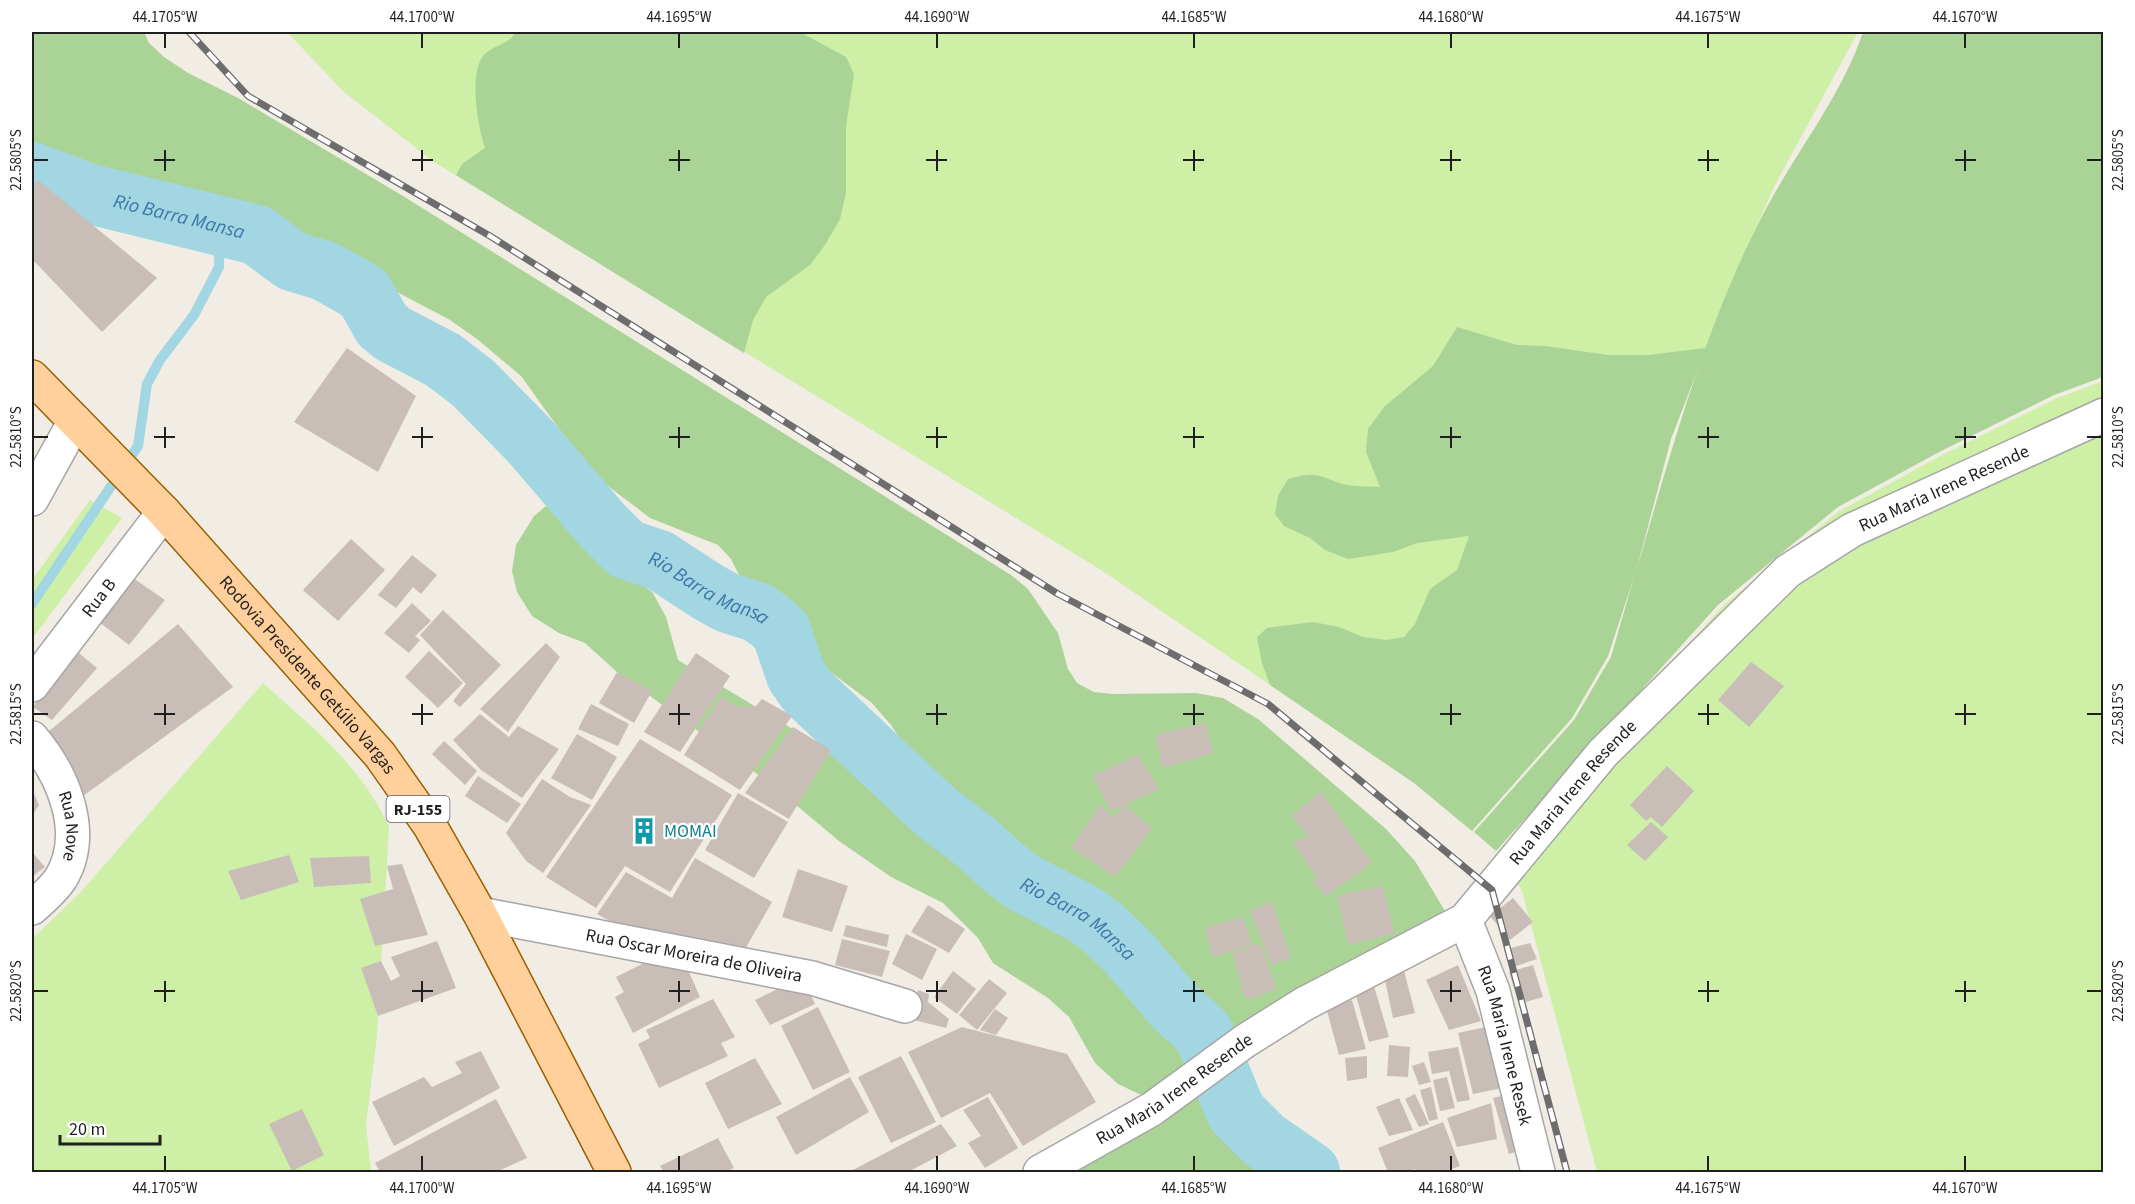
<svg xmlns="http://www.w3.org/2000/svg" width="2135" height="1204" font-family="'Source Sans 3',sans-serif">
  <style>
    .grass { fill: #cdefa6 }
    .forest { fill: #aad495 }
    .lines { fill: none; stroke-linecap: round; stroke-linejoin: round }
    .stream { stroke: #a1d6e2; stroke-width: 10 }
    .river { stroke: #a1d6e2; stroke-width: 60 }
    .building { fill: #c9beb7 }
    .street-casing { stroke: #a6a6a6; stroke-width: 36 }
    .primary-casing { stroke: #9a6000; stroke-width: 36 }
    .street { stroke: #fff; stroke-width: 33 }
    .primary { stroke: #ffd09b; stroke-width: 33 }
    .rail-casing { stroke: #6d6d6d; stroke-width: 7 }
    .rail { stroke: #fff; stroke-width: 4.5; stroke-dasharray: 14; stroke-linecap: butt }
    .ticks { fill: none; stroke: #1f1f1f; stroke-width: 2 }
    .labels { text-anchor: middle; stroke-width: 4.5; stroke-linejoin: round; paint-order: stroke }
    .shield { fill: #fff; stroke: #626262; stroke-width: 1.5 }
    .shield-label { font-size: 16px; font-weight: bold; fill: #1f1f1f }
    .street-label { font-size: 18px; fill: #1f1f1f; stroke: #fff }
    .culture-label { font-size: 18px; fill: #0d838f; stroke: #fff; text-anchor: start }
    .water-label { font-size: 20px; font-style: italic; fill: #3d77a7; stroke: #fff }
    .neatline { fill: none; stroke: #1f1f1f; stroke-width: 2 }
    .ticks-label { font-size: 15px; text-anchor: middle; fill: #1f1f1f }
  </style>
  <rect width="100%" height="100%" fill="#f1ece4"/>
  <g class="grass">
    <polygon points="287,32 1858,32 1775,185 1725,297 1671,438 1634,575 1608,656 1572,718 1472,831 1414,783 1101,570 434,162 343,91"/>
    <polygon points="2103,381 2103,1172 1597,1172 1522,891 1498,851 1725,604 1838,512 1942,455 2055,399"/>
    <polygon points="90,500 122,518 32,639 32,580"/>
    <path d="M263,683C313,728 361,765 389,827L377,1036L366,1125L371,1172H32V939L80,893Z"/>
  </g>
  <g class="forest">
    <polygon points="32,32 144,32 149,43 164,57 188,73 238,98 403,196 1011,575 1028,589 1058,633 1068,669 1077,683 1094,692 1113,694 1196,693 1223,698 1258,719 1386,829 1415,861 1445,911 1224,1041 1137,931 1113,912 1006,851 952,808 932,786 891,725 872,703 820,664 785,615 761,602 740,577 731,559 718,545 650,518 591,473 521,376 477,339 450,320 361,273 214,211 32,141"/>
    <path d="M515,32H800L846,57L854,74L846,127V193L840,219L825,245L810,265L766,297L753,320L744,353L456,175L462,164L485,148C478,127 467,69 486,53C497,44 510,44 515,32Z"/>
    <path d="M1863,32H2103V377L2054,395L1941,451L1838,507L1718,605L1496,851L1474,832L1574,720L1611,657L1634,577L1608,656L1572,718L1472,831L1414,783L1270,685L1262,663L1257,637L1267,628L1313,622L1339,627L1363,637L1387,640L1404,637L1415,624L1430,589L1457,570L1469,536L1417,543L1393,552L1348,559L1325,550L1310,538L1284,526L1275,514L1278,496L1288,479C1317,471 1317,475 1342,484C1354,487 1368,486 1380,487L1366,452L1368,429L1384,407L1433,366L1457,327L1517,345L1545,346L1608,355H1648L1706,348L1671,439L1636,572C1672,449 1706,321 1767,207C1798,149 1842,95 1863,32Z"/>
    <polygon points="546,506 554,507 572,517 594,545 653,593 666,617 678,660 836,755 890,800 921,835 975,860 979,868 1019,910 1044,924 1067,933 1113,968 1147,1005 1165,1037 1185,1048 1192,1062 1150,1094 1139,1094 1118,1084 1095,1063 1069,1017 1048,998 993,963 978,938 943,903 891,877 839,841 771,784 617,672 585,643 559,633 532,616 517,592 512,571 516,545 534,516"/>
    <path d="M1202,1093C1220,1124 1241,1150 1270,1172H1084L1079,1168Z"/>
  </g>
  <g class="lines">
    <polyline class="stream" points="32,604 138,446 147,384 160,360 194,315 219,267 220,225"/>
    <path class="river" id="s1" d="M32,172L90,194L257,235L292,261L325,271L364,293L382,325L393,334L443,360L473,383L531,442L602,525L626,549L659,560L708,592L728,603L757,612L770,621L781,631L796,675L807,691L936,812L977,843L1004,868L1024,883L1084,914L1103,928L1129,953L1175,1007L1203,1032L1236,1112L1264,1140L1310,1172"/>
  </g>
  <g class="building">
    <polygon points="38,180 157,278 102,332 32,259 32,186"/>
    <polygon points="347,348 416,396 378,472 294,422"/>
    <polygon points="351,539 385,570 338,621 303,590"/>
    <polygon points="412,555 437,575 421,594 413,587 396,608 378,595"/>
    <polygon points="133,578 165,600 129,645 99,622"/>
    <polygon points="412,603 431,621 415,636 420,640 409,653 384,633"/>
    <polygon points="443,610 501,665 460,707 453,701 466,684 420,635"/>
    <polygon points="178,624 233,687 79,799 48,732"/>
    <polygon points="546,643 560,657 508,732 480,709"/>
    <polygon points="74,649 97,668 52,720 33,707"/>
    <polygon points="429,651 463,683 438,708 405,677"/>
    <polygon points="696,653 730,676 680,752 644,732"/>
    <polygon points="1751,662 1784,686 1749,727 1718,700"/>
    <polygon points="617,672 652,691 634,723 599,703"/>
    <polygon points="721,696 737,707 756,706 762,699 792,716 740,790 684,755"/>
    <polygon points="591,704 629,724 618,746 578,729"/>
    <polygon points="480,714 509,737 518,726 559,749 522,798 481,770 453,740"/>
    <polygon points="1205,723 1213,753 1163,768 1155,735"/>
    <polygon points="793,727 831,750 789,819 745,793"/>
    <polygon points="577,734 617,757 592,800 551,778"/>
    <polygon points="640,739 732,795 670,892 625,866 596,908 546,877"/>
    <polygon points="444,741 477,771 465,785 432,754"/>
    <polygon points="1138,754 1159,789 1125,805 1152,828 1115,877 1071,847 1100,805 1113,817 1125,805 1111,811 1093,776"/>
    <polygon points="1667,766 1694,791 1662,827 1651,817 1646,821 1630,805"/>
    <polygon points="478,776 521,804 507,823 465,796"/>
    <polygon points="542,779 570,797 591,805 543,873 526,861 506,833"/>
    <polygon points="32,789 39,805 32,815"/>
    <polygon points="1320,791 1372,863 1326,896 1312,880 1317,877 1293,843 1307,835 1292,816"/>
    <polygon points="738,793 788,822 754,878 705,850"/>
    <polygon points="1651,822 1668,837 1645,861 1627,845"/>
    <polygon points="32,852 45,867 32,877"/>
    <polygon points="289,855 299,882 241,900 228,871"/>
    <polygon points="369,856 371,883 314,887 310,858"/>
    <polygon points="695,858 772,902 744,951 617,925 597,914 626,872 672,898"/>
    <polygon points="402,864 428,935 375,946 360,899 393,889 387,866"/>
    <polygon points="798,869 848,886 832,932 782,917"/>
    <polygon points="1383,886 1394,934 1348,944 1337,895"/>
    <polygon points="1513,898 1533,922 1510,940 1490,916"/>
    <polygon points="1272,902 1291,958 1271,965 1250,910"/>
    <polygon points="928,905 965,929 949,953 911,932"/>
    <polygon points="1243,917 1252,945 1261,945 1276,989 1246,1000 1232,954 1252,945 1213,957 1205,928"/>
    <polygon points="846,925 889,935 887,947 843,936"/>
    <polygon points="906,934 937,949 922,980 892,964"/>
    <polygon points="842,939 890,951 882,977 835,965"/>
    <polygon points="437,941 456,988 378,1016 361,968 381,961 391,981 400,976 391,957"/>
    <polygon points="1530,943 1537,959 1510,968 1504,950"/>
    <polygon points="652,959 689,972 700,997 633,1033 615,997 624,992 616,977"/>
    <polygon points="1458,965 1481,1021 1449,1030 1426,980"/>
    <polygon points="1533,965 1543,997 1519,1004 1509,972"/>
    <polygon points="953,971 976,989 957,1014 934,997"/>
    <polygon points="1404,971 1415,1013 1393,1018 1384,976"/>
    <polygon points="989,979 1007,993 977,1030 959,1015"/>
    <polygon points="786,985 806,985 815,1004 770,1025 755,1000"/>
    <polygon points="1374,986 1389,1037 1369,1042 1355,992"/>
    <polygon points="918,990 929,994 928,1002 949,1019 946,1028 910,1019"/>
    <polygon points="713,999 735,1037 721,1043 728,1056 659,1088 638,1044 650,1038 646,1030"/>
    <polygon points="1352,1000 1366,1049 1339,1055 1326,1007"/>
    <polygon points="818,1007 850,1072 813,1090 781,1026"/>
    <polygon points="995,1009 1008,1018 996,1035 980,1030"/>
    <polygon points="962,1027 1067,1054 1096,1102 1023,1146 990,1093 941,1118 908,1052"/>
    <polygon points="1486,1027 1502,1088 1473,1094 1458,1033"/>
    <polygon points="1389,1045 1410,1047 1408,1077 1387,1076"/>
    <polygon points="1458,1047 1470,1100 1457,1102 1449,1071 1432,1074 1428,1052"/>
    <polygon points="481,1051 500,1088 394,1146 372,1102 424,1077 432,1087 462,1073 455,1062"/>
    <polygon points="901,1056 936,1122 891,1143 858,1077"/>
    <polygon points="1367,1056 1367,1078 1347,1081 1345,1058"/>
    <polygon points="755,1058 782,1104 728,1129 705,1083"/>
    <polygon points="1424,1062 1431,1082 1419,1085 1412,1066"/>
    <polygon points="850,1077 869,1112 796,1155 776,1117"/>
    <polygon points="1447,1077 1455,1108 1440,1111 1433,1080"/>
    <polygon points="1431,1087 1438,1119 1429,1121 1420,1090"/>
    <polygon points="1415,1094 1429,1124 1419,1127 1405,1099"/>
    <polygon points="1509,1094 1526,1149 1509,1154 1493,1098"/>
    <polygon points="988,1097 1018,1148 985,1168 968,1143 981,1136 963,1110"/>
    <polygon points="1399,1098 1413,1130 1389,1136 1376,1107"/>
    <polygon points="496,1099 527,1158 496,1172 380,1172 375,1163"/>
    <polygon points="1491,1103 1497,1139 1457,1147 1447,1118"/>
    <polygon points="302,1109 324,1155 292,1171 269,1124"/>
    <polygon points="1443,1122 1460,1166 1443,1172 1418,1172 1415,1169 1407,1172 1388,1172 1378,1148"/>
    <polygon points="941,1124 957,1146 908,1172 849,1172"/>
    <polygon points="718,1138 734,1168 725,1172 664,1172 660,1166"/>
  </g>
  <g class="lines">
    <defs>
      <g id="street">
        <polyline points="32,499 75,421"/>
        <path id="s2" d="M32,685L164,512"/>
        <path id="s3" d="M32,738C63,775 88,832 61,878C54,889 41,900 32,908"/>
        <path id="s4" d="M480,914L812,978L905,1006"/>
        <path id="s5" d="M1465,920L1493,991L1538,1172"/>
        <path id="s6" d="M1040,1172L1152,1109L1245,1041L1304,1004L1465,920L1603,753L1788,571L1852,530L2104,415"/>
      </g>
      <g id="primary">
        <path id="s7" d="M32,377L164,512L380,755L430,826L480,914L614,1172"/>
      </g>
    </defs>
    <use href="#street" class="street-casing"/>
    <use href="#primary" class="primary-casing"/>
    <use href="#street" class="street"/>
    <use href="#primary" class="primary"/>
    <defs>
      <polyline id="rail" points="189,32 248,96 490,236 1058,594 1268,704 1492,890 1567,1172"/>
    </defs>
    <use href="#rail" class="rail-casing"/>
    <use href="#rail" class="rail"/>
  </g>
  <path class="ticks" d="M165,33V48M422,33V48M679,33V48M937,33V48M1194,33V48M1451,33V48M1708,33V48M1965,33V48M165,150V171M422,150V171M679,150V171M937,150V171M1194,150V171M1451,150V171M1708,150V171M1965,150V171M33,160H48M154,160H175M412,160H433M669,160H690M926,160H947M1183,160H1204M1440,160H1461M1698,160H1719M1955,160H1976M2087,160H2102M165,427V448M422,427V448M679,427V448M937,427V448M1194,427V448M1451,427V448M1708,427V448M1965,427V448M33,437H48M154,437H175M412,437H433M669,437H690M926,437H947M1183,437H1204M1440,437H1461M1698,437H1719M1955,437H1976M2087,437H2102M165,704V725M422,704V725M679,704V725M937,704V725M1194,704V725M1451,704V725M1708,704V725M1965,704V725M33,714H48M154,714H175M412,714H433M669,714H690M926,714H947M1183,714H1204M1440,714H1461M1698,714H1719M1955,714H1976M2087,714H2102M165,981V1002M422,981V1002M679,981V1002M937,981V1002M1194,981V1002M1451,981V1002M1708,981V1002M1965,981V1002M33,991H48M154,991H175M412,991H433M669,991H690M926,991H947M1183,991H1204M1440,991H1461M1698,991H1719M1955,991H1976M2087,991H2102M165,1156V1171M422,1156V1171M679,1156V1171M937,1156V1171M1194,1156V1171M1451,1156V1171M1708,1156V1171M1965,1156V1171"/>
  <defs>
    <symbol id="building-bare" viewBox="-9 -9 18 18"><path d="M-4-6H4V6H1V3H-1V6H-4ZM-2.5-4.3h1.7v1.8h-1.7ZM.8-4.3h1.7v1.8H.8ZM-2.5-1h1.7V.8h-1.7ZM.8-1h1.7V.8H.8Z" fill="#0f9aa8" stroke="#fff" stroke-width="2.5" paint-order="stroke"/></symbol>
  </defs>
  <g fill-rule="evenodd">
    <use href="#building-bare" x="625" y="812" width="38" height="38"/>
  </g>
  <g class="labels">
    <rect class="shield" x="386.5" y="796" width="63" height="26" rx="4.5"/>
    <g class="shield-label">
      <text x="418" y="815">RJ-155</text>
    </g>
    <g class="street-label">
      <text dy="6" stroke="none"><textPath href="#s6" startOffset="1148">Rua Maria Irene Resende</textPath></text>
      <text dy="6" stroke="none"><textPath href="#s2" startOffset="110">Rua B</textPath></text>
      <text dy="6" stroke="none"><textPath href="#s7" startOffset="406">Rodovia Presidente Getúlio Vargas</textPath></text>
      <text dy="6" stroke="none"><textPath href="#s6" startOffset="662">Rua Maria Irene Resende</textPath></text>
      <text dy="6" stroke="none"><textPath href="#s3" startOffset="98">Rua Nove</textPath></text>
      <text dy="6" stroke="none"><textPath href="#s4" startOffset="218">Rua Oscar Moreira de Oliveira</textPath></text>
      <text dy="6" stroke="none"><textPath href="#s5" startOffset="132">Rua Maria Irene Resek</textPath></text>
      <text dy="6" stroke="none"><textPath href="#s6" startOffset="158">Rua Maria Irene Resende</textPath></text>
    </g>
    <g class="culture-label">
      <text x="664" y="837">MOMAI</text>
    </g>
    <g class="water-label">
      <text dy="7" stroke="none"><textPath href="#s1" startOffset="154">Rio Barra Mansa</textPath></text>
      <text dy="7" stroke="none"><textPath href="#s1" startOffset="820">Rio Barra Mansa</textPath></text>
      <text dy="7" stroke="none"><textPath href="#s1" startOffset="1326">Rio Barra Mansa</textPath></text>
    </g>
  </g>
  <rect width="2135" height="1204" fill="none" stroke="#ffffff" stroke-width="66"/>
  <path d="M60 1135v9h100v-9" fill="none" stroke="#1f1f1f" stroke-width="3"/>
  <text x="69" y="1135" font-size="18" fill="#1f1f1f" stroke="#ffffff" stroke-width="4.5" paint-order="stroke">20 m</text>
  <rect x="33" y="33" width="2069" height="1138" class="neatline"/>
  <g class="ticks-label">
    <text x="165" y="22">44.1705°W</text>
    <text x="422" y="22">44.1700°W</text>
    <text x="679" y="22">44.1695°W</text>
    <text x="937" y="22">44.1690°W</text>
    <text x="1194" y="22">44.1685°W</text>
    <text x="1451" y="22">44.1680°W</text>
    <text x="1708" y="22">44.1675°W</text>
    <text x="1965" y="22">44.1670°W</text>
    <text transform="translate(16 160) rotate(-90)" y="5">22.5805°S</text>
    <text transform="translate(2118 160) rotate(-90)" y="5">22.5805°S</text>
    <text transform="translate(16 437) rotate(-90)" y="5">22.5810°S</text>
    <text transform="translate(2118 437) rotate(-90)" y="5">22.5810°S</text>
    <text transform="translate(16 714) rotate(-90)" y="5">22.5815°S</text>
    <text transform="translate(2118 714) rotate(-90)" y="5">22.5815°S</text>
    <text transform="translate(16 991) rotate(-90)" y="5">22.5820°S</text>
    <text transform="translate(2118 991) rotate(-90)" y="5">22.5820°S</text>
    <text x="165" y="1193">44.1705°W</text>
    <text x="422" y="1193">44.1700°W</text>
    <text x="679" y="1193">44.1695°W</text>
    <text x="937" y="1193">44.1690°W</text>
    <text x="1194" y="1193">44.1685°W</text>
    <text x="1451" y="1193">44.1680°W</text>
    <text x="1708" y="1193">44.1675°W</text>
    <text x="1965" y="1193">44.1670°W</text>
  </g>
</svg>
